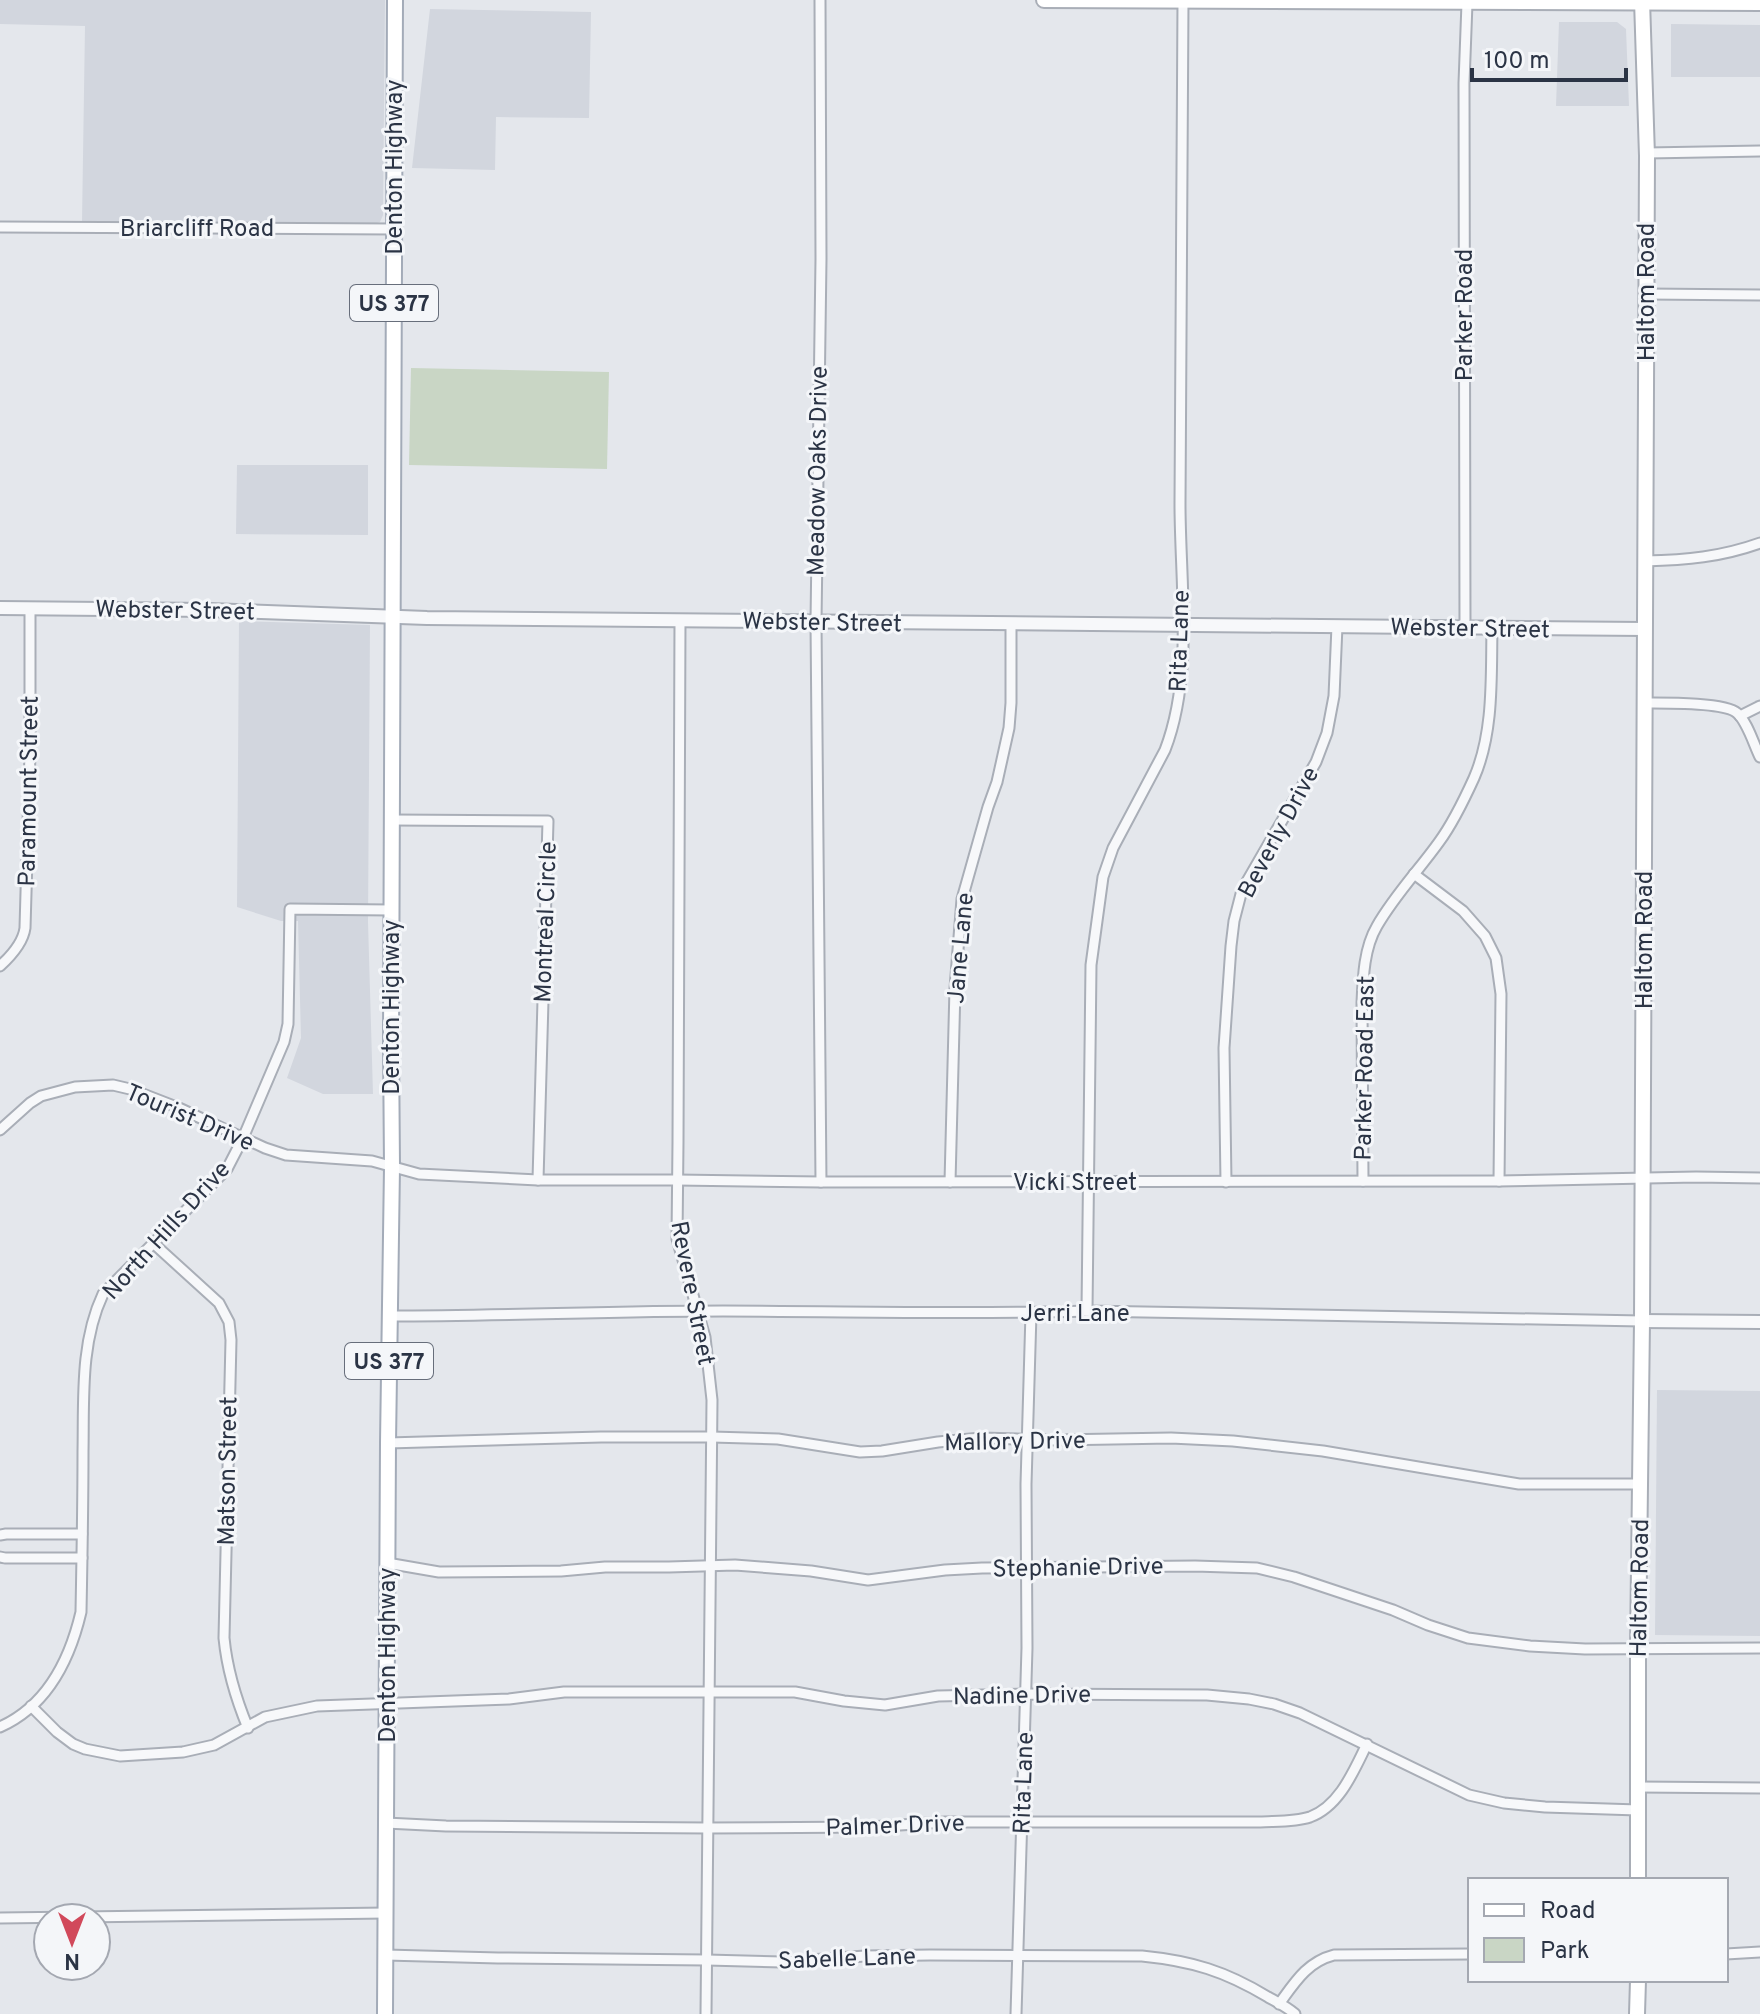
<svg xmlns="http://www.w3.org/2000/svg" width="1760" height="2014" font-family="Overpass,sans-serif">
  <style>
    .built { fill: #d2d6de }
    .green { fill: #c9d6c5 }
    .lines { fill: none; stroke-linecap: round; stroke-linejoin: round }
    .minor-casing { stroke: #a9aeb7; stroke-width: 13 }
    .tertiary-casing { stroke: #a9aeb7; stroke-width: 16 }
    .secondary-casing { stroke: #a9aeb7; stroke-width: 18 }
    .primary-casing { stroke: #a3abb8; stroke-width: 18 }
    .minor { stroke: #f7f8fa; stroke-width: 9 }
    .tertiary { stroke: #f7f8fa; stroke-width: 12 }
    .secondary { stroke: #fff; stroke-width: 14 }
    .primary { stroke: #fff; stroke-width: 14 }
    .labels { text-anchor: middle; stroke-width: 6; stroke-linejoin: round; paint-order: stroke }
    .shield { fill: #f4f6f9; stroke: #676e7b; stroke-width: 2 }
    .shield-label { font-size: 22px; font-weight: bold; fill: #2b3445 }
    .street-label { font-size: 24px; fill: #2b3445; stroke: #f4f6f9 }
  </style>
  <rect width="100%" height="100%" fill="#e4e7ec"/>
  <g class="built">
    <polygon points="0,0 385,0 383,215 380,222 374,224 82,222 85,26 0,24"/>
    <polygon points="430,9 591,12 589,118 496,117 495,170 412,168"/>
    <polygon points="1559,22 1617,22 1626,29 1629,106 1556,106"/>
    <polygon points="1671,24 1760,25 1760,77 1671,77"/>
    <polygon points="237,465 368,465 368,535 236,534"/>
    <polygon points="239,621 370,625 368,922 373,1094 323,1094 287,1078 301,1038 298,921 281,921 237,907"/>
    <polygon points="1657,1390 1760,1391 1760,1636 1655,1635"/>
  </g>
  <polygon class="green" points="411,368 609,372 607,469 409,465"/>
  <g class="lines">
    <defs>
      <g id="minor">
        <polyline points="820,0 821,259 816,622 821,1182"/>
        <polyline points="1647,153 1760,151"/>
        <polyline points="0,227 394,229"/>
        <polyline points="1646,294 1760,295"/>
        <path d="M1645,561C1686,560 1721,557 1760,543"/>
        <polyline points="680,621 678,1142 677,1239 705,1337 712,1400 706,2014"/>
        <polyline points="1465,628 1464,83 1467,3"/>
        <path d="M1645,703C1663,703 1725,702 1737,713C1747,721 1754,745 1760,757"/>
        <polyline points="1740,716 1760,706"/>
        <polyline points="392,820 548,821 538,1180"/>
        <polyline points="1414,874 1463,911 1485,936 1496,958 1501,994 1499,1181"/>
        <path d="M0,966C11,956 23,943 25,928L30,753V608"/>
        <polyline points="0,1130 30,1103 41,1096 75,1087 113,1085 130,1089 179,1108 265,1148 286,1155 372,1161 419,1174 538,1180 677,1180 821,1182 1499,1181 1696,1177 1760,1178"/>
        <path d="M1363,1181L1362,1003C1363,977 1364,948 1377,926C1394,896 1419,870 1439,842C1453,823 1464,800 1474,778C1494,732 1491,677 1492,628"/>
        <polyline points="950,1182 955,988 962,899 988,807 997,782 1009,728 1011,703 1011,624"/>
        <polyline points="1226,1182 1224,1048 1231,946 1234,921 1242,890 1316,762 1327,733 1334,696 1337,626"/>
        <path d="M153,1243L219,1303L229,1322L231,1340L224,1638C227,1669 236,1699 248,1728"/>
        <path d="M1087,1311L1091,965L1103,877L1113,848L1165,750C1194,675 1180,583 1180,504C1181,336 1181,168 1183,1"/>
        <path d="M389,1316C501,1316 612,1311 723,1311C844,1311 966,1315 1087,1311L1642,1321"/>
        <polyline points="388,1443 601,1437 712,1437 778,1439 860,1452 882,1451 938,1442 981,1438 1056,1440 1171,1438 1233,1441 1323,1451 1519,1484 1640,1484"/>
        <polyline points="0,1535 6,1534 82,1534"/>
        <polyline points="0,1557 5,1558 82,1558"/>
        <polyline points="387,1563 439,1572 561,1571 605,1567 669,1567 735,1565 811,1571 868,1580 945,1570 982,1568 1195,1566 1257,1568 1294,1577 1393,1610 1428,1625 1468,1638 1530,1646 1585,1649 1760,1648"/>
        <polyline points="31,1706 57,1732 73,1744 85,1749 120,1756 183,1752 214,1745 265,1717 317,1706 509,1699 564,1692 795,1692 844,1701 885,1705 938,1696 1026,1694 1207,1695 1249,1699 1274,1704 1300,1713 1469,1795 1504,1803 1545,1807 1638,1810"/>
        <path d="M0,1727C47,1706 70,1659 81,1612C82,1559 83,1505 83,1452C84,1399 80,1343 103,1294L227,1169L243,1138L284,1042L288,1024L290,909L391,910"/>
        <polyline points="1638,1787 1760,1788"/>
        <path d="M386,1823L446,1826L707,1828L870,1827L945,1822H1260C1276,1821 1295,1822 1310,1817C1340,1806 1354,1770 1367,1744"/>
        <polyline points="0,1918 386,1913"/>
        <polyline points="1726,1954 1760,1952"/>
        <path d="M386,1955L498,1958L707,1960L782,1962L865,1956L930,1955L1142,1956C1192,1961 1225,1971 1268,1997C1277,2002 1287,2007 1295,2014"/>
        <path d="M1279,2004C1295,1982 1307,1962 1334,1955L1470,1954"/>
        <polyline points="1016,2014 1027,1648 1026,1484 1031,1313"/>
      </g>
      <g id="tertiary">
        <polyline points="0,608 210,610 427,618 1645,629"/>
        <polyline points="1642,1321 1760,1322"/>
      </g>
      <g id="secondary">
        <polyline points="1044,0 1760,3"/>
        <polyline points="1638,1880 1638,1649 1642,1321 1647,156 1642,0"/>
        <polyline points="1637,2014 1638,1980"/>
      </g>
      <polyline id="primary" points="385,2014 388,1443 392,1167 391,1042 395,0"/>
    </defs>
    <use href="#minor" class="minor-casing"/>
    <use href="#tertiary" class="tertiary-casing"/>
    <use href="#secondary" class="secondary-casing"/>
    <use href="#primary" class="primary-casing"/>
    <use href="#minor" class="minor"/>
    <use href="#tertiary" class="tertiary"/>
    <use href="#secondary" class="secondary"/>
    <use href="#primary" class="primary"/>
  </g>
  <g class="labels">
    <g class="shield">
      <rect x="350" y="285" width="88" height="36" rx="6"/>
      <rect x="345" y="1343" width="88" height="36" rx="6"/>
    </g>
    <g class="shield-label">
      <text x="394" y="311">US 377</text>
      <text x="389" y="1369">US 377</text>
    </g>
    <g class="street-label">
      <text transform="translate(394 167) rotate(-90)" y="8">Denton Highway</text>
      <text x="197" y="236">Briarcliff Road</text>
      <text transform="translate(1646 292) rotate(-90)" y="8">Haltom Road</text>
      <text transform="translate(1464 315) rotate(-90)" y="8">Parker Road</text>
      <text transform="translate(817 471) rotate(-89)" y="8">Meadow Oaks Drive</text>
      <text transform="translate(175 610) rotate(1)" y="8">Webster Street</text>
      <text transform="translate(822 622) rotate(1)" y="8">Webster Street</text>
      <text transform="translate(1470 628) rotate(1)" y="8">Webster Street</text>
      <text transform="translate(1179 641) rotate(-88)" y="8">Rita Lane</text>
      <text transform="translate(28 791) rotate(-89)" y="8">Paramount Street</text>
      <text transform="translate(1278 832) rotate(-62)" y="8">Beverly Drive</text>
      <text transform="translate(545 922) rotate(-88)" y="8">Montreal Circle</text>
      <text transform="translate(1644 940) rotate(-90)" y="8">Haltom Road</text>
      <text transform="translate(960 948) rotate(-85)" y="8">Jane Lane</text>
      <text transform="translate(391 1007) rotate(-90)" y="8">Denton Highway</text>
      <text transform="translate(1364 1068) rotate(-89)" y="8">Parker Road East</text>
      <text transform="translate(190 1117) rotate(23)" y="8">Tourist Drive</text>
      <text x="1075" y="1190">Vicki Street</text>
      <text transform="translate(166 1230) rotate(-48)" y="8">North Hills Drive</text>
      <text transform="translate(693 1293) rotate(79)" y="8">Revere Street</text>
      <text x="1075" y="1321">Jerri Lane</text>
      <text transform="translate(1015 1441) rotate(-1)" y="8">Mallory Drive</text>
      <text transform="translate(227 1471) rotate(-89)" y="8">Matson Street</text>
      <text transform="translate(1078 1567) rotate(-1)" y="8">Stephanie Drive</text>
      <text transform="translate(1639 1588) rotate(-89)" y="8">Haltom Road</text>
      <text transform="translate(387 1655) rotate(-90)" y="8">Denton Highway</text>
      <text transform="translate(1022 1695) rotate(-1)" y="8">Nadine Drive</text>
      <text transform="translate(1023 1783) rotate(-88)" y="8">Rita Lane</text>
      <text transform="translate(895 1825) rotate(-2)" y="8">Palmer Drive</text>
      <text transform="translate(847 1958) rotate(-2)" y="8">Sabelle Lane</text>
    </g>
  </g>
  <rect x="1468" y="1878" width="260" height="104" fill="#f4f6f9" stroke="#a4a8b1" stroke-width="2"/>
  <rect x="1484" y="1904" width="40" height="12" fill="#ffffff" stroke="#a4a8b1" stroke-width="2"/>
  <text x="1540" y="1918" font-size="24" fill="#2b3445">Road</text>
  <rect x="1484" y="1938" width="40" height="24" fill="#c9d6c5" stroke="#a4a8b1" stroke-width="2"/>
  <text x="1540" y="1958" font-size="24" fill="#2b3445">Park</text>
  <g transform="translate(72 1942) rotate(180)"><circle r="38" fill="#f4f6f9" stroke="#a4a8b1" stroke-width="2"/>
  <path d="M0-6L14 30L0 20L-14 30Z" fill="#d1495b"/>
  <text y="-12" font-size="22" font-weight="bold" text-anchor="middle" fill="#2b3445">N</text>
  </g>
  <path d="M1472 68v12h154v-12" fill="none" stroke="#2b3445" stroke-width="4"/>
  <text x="1484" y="68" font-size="24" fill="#2b3445" stroke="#f4f6f9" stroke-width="6" paint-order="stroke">100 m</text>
</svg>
